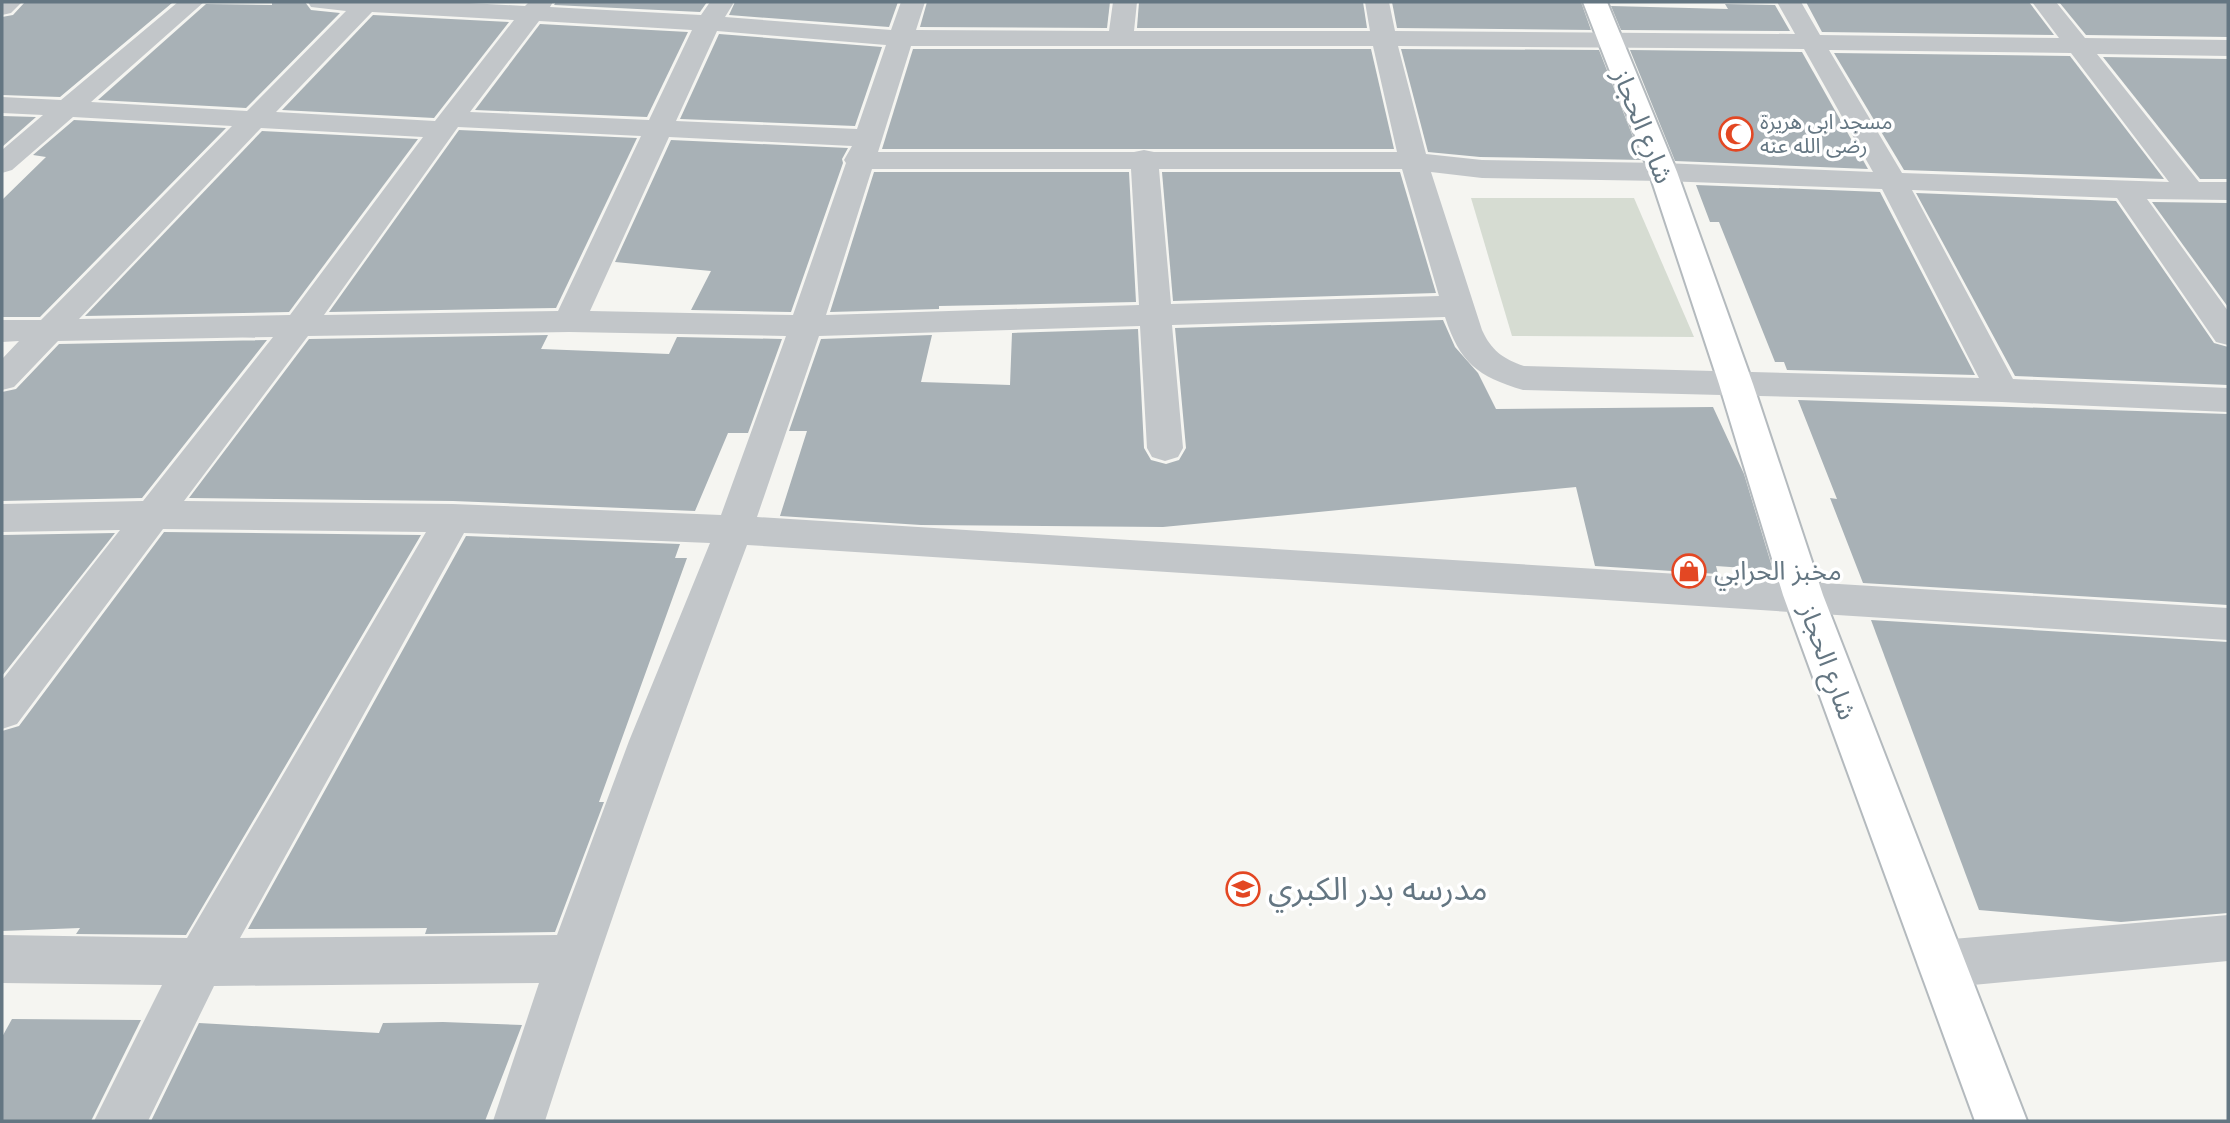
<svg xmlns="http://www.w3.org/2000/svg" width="2230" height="1123" font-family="Mulish,'Noto Sans Arabic',sans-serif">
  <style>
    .green { fill: #d6dcd2 }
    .building { fill: #a8b1b6 }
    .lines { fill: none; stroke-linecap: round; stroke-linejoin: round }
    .secondary-casing { stroke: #b4babe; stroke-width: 4 }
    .street { fill: #c2c6c9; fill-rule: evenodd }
    .secondary { fill: #fff; fill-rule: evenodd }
    .labels { text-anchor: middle; stroke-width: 7; stroke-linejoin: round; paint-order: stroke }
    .far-poi-label { font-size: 21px; fill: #647682; stroke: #fff; text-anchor: start }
    .street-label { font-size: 26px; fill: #647682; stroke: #fff }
    .poi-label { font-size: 26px; fill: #647682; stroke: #fff; text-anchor: start }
    .near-poi-label { font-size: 32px; fill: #647682; stroke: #fff; text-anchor: start }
  </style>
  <rect width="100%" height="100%" fill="#f5f5f1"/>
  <polygon class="green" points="1471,198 1634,198 1694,337 1512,336"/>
  <g class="building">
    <polygon points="25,2 98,2 172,3 60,97 2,95 2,17 13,15"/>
    <polygon points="272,2 305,2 311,10 340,13 246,108 98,100 206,4 272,5"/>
    <polygon points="556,2 707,2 700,12 554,5"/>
    <polygon points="735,2 898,2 889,27 729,15"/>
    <polygon points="927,2 1110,2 1107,28 920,27"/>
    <polygon points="1139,2 1363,2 1367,28 1137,28"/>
    <polygon points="1392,2 1581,2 1591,30 1397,28"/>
    <polygon points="1806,2 2029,2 2054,35 1822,32"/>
    <polygon points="2059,2 2228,2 2228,37 2086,35"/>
    <polygon points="1725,4 1775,5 1790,31 1621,30 1611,6 1728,9"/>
    <polygon points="373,15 509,22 434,118 282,110"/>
    <polygon points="540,24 688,32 647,117 475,110"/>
    <polygon points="719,34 882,47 855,126 680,119"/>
    <polygon points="913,49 1371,49 1394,149 882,149"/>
    <polygon points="1401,49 1599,50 1642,160 1480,157 1428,152"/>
    <polygon points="1630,50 1802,52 1868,169 1675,161"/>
    <polygon points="1834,53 2070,56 2164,179 1904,170"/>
    <polygon points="2103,57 2228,59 2228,179 2200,179"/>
    <polygon points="2,116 36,117 2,147"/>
    <polygon points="74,120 226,128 40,317 2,317 2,200 46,157 33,155"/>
    <polygon points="459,130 637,138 556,308 329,312"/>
    <polygon points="262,131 418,139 289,312 85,316"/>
    <polygon points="671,140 848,148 842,159 843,163 791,312 691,310 711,271 615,262"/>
    <polygon points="874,172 1129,172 1136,302 939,306 939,309 830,312"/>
    <polygon points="1162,172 1400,172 1436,293 1173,301"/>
    <polygon points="1696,185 1880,192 1975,375 1787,370 1784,362 1775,362 1719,222 1710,222"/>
    <polygon points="1916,193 2116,201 2214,343 2228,347 2228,385 2015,376"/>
    <polygon points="2152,202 2228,203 2228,307"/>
    <polygon points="1443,320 1455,347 1478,373 1496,409 1713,407 1744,474 1773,570 1716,566 1718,574 1595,566 1576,487 1163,527 921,525 780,516 807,431 789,431 821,339 932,335 921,382 1010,385 1012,333 1138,329 1144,448 1151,460 1166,464 1179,460 1186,448 1175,328"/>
    <polygon points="548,335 541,349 669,354 677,337 782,339 748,433 728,433 695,511 453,501 189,498 309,339"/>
    <polygon points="267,340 142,498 2,501 2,392 16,389 59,344"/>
    <polygon points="1798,400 2228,414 2228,605 1863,583 1830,498 1837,499"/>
    <polygon points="164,532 421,535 186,935 76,934 80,928 2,931 2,731 19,726"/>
    <polygon points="115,533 2,676 2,535"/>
    <polygon points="466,536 680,544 675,558 687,558 599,802 604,802 555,932 425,934 427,928 248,929"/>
    <polygon points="1871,620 2228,642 2228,913 2121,922 1979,910"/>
    <polygon points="12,1019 141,1020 91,1121 2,1121 2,1037"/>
    <polygon points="443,1022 522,1025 485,1121 151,1121 199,1023 379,1033 383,1023"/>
  </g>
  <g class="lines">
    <defs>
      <polygon id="secondary" points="1583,2 1607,2 1677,172 1753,384 1823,595 2027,1121 1975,1121 1783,595 1719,384 1649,172"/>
    </defs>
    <use href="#secondary" class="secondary-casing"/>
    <g class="street">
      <polygon points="2,2 22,2 11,13 2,15"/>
      <path d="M178,2H204L91,102L247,111L346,11L311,7L308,2H451L525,6L529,2H553L550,7L701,15L710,2H732L733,4L725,17L891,30L901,2H925L916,30L1109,31L1113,2H1137L1134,31H1370L1365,2H1389L1395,31L1795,34L1777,2H1801L1820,35L2059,38L2032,2H2056L2085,38L2228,40V56L2097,54L2199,182H2228V200L2147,199L2228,311V345L2216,342L2117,198L1912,190L2013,379L2228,388V412L2002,402L1523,390C1477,376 1460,363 1445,317L1172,325L1183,448L1178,457L1165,461L1152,457L1147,448L1140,326L819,336L757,517L2228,608V640L747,545C675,736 607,927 545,1121H493L539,983L214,986L148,1121H94L162,985L2,983V935L187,938L426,532L163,529L17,724L2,729V680L120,530L2,532V504L143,501L273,337L58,341L14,387L2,390V359L19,341L2,342V320H41L232,126L73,117L12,170L2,173V150L43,115L2,113V97L61,100ZM372,12L514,20L435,121L276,112ZM539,21L692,30L649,120L470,112ZM717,31L886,45L857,129L676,121ZM911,46H1373L1397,152H1154L1144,150L1134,152H878ZM1398,46L1804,49L1873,172L1663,163L1482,160L1426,154ZM1829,50L2071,53L2169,182L1902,173ZM458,127L641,136L558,311L324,315ZM261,128L423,137L290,315L79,319ZM669,137L852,146L844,160L846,163L793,315L590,311ZM872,169H1131L1139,305L826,315ZM1159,169H1402L1439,296L1171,304ZM1431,172L1482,178L1663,181L1882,189L1979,378L1524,366C1503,359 1491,350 1482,330ZM569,332L786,336L721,515L453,504L184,501L308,336ZM464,533L710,543L629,741L557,935L240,938Z"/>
      <polygon points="2228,915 2228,961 1941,988 1924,981 1917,964 1924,947 1941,940"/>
    </g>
    <use href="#secondary" class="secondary"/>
  </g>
  <defs>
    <symbol id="mosque-ring" viewBox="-11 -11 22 22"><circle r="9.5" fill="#fff" stroke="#e34723" stroke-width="1.5"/><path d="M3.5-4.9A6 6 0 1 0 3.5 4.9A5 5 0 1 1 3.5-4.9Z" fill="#e34723"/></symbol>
    <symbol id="shop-ring" viewBox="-11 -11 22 22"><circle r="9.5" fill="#fff" stroke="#e34723" stroke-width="1.5"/><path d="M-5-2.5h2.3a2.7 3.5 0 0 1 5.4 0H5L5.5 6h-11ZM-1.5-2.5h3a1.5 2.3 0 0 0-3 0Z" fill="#e34723"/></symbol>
    <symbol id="school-ring" viewBox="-11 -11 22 22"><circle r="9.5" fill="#fff" stroke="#e34723" stroke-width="1.5"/><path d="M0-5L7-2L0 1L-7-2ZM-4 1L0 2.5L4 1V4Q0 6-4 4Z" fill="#e34723"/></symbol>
  </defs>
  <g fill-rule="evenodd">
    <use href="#mosque-ring" x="1717" y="115" width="38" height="38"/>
    <use href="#shop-ring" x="1670" y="552" width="38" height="38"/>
    <use href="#school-ring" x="1224" y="870" width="38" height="38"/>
  </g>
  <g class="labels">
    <g class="far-poi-label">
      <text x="1760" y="129">مسجد ابي هريرة<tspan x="1760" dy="24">رضى الله عنه</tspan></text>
    </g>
    <g class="street-label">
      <text transform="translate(1643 126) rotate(68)" y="9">شارع الحجاز</text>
      <text transform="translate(1828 662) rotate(70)" y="9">شارع الحجاز</text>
    </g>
    <g class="poi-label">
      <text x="1714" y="580">مخبز الحرابي</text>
    </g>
    <g class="near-poi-label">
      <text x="1268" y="900">مدرسه بدر الكبري</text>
    </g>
  </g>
  <rect width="2230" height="1123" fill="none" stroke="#647682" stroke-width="7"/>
</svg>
